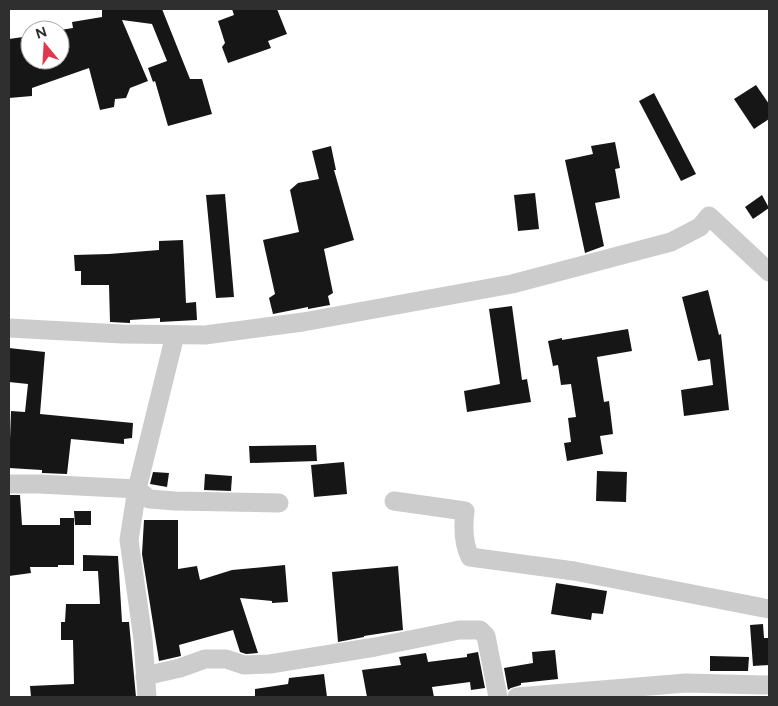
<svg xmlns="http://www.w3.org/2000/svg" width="778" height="706" font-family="Figtree,sans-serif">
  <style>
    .building { fill: #161616 }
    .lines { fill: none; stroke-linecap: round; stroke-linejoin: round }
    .street { stroke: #ccc; stroke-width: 19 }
  </style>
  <rect width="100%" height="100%" fill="#fff"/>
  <g class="building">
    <polygon points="102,9 162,9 190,79 202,79 212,114 168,126 155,81 153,82 148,68 167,61 152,24 122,20 148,81 130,88 126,98 115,99 114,107 100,110 89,68 32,88 32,96 9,98 9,39 30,36 30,60 60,60 60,30 73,28 72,22 102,17"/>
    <polygon points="232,9 277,9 287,34 268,41 271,48 228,63 222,47 225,43 218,21 234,15"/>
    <polygon points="756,85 769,104 769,119 754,129 734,99"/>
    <polygon points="654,93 696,174 681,181 639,101"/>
    <polygon points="615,142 620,168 615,169 620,198 595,203 604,246 585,253 565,160 593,154 591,146"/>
    <polygon points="331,146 336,170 334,170 354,240 324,249 333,293 328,296 330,305 308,309 308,307 273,314 269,298 275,294 263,240 299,232 290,190 298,183 319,179 312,151"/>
    <polygon points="535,193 539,229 518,231 514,195"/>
    <polygon points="225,194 234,297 216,298 206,195"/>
    <polygon points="762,195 769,208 753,219 745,207"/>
    <polygon points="183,240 186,303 196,302 197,320 160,322 160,318 130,320 130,323 110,322 109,285 81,285 81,271 75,271 74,255 109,254 159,250 159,241"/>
    <polygon points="708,290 719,335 721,334 729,410 684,416 681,390 713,385 710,359 698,361 682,297"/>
    <polygon points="512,306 522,380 527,379 531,402 467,412 464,391 500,384 489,309"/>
    <polygon points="628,329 632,351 597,357 604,402 609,401 613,434 600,436 603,454 567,461 564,443 571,442 568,418 576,417 571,384 561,385 558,365 553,366 548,341 562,338 562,340"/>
    <polygon points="9,348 45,352 40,414 133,423 132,438 124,439 124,444 71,439 67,474 42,473 42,470 9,468 11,411 25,412 28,384 9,382"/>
    <polygon points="316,445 317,461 250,463 249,446"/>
    <polygon points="344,462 347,494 314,497 311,465"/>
    <polygon points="597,471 627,472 626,502 596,501"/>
    <polygon points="153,472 169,473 167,487 150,484"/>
    <polygon points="205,474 232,476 231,491 204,490"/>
    <polygon points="9,495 20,495 22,525 60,525 60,518 74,518 74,565 58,565 58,567 30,567 31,573 9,576"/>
    <polygon points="74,511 91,511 91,525 75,525"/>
    <polygon points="144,520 178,520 178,569 197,566 200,580 232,570 285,565 288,602 272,603 272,601 240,598 258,653 246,654 240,652 233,630 179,645 181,656 159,661 142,554"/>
    <polygon points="83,555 118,556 122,622 129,622 136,697 31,697 30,686 74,684 73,640 61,640 61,622 65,622 66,604 100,604 98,571 83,571"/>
    <polygon points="398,566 403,630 364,636 364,637 338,642 332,572"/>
    <polygon points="556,583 607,591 603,614 592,613 591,620 551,614"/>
    <polygon points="763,624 764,638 769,638 769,665 753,666 750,625"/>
    <polygon points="555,650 558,679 521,683 521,685 511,688 508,690 504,668 533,663 532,652"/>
    <polygon points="478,652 485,688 471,690 470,682 432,687 434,697 367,697 362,670 401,665 399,657 426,653 428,662 467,657 467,654"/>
    <polygon points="710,656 749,657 748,671 710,671"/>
    <polygon points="324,674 327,697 255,697 255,689 288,684 289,678"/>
  </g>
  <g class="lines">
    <g class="street">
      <polyline points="9,328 122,334 205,335 303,322 512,284 671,242 700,227 709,216 769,272"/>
      <polyline points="9,484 39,484 137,489 149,499 175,501 279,503"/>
      <path d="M394,501L465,511C463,527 463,543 470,557L574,571L769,609"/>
      <polyline points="145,676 180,668 205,659 226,659 244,665 270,664 375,647 459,630 480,630 486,636 498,697"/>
      <polyline points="147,697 143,639 129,540 137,489 175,335"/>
      <polyline points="517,697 686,683 769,685"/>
    </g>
  </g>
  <rect width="778" height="706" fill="none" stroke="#2f2f2f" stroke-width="20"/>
  <g transform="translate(45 45) rotate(342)"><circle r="24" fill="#ffffff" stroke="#acacac"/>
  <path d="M0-4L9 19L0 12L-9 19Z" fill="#e1374f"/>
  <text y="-8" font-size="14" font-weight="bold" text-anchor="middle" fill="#2f2f2f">N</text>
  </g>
</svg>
